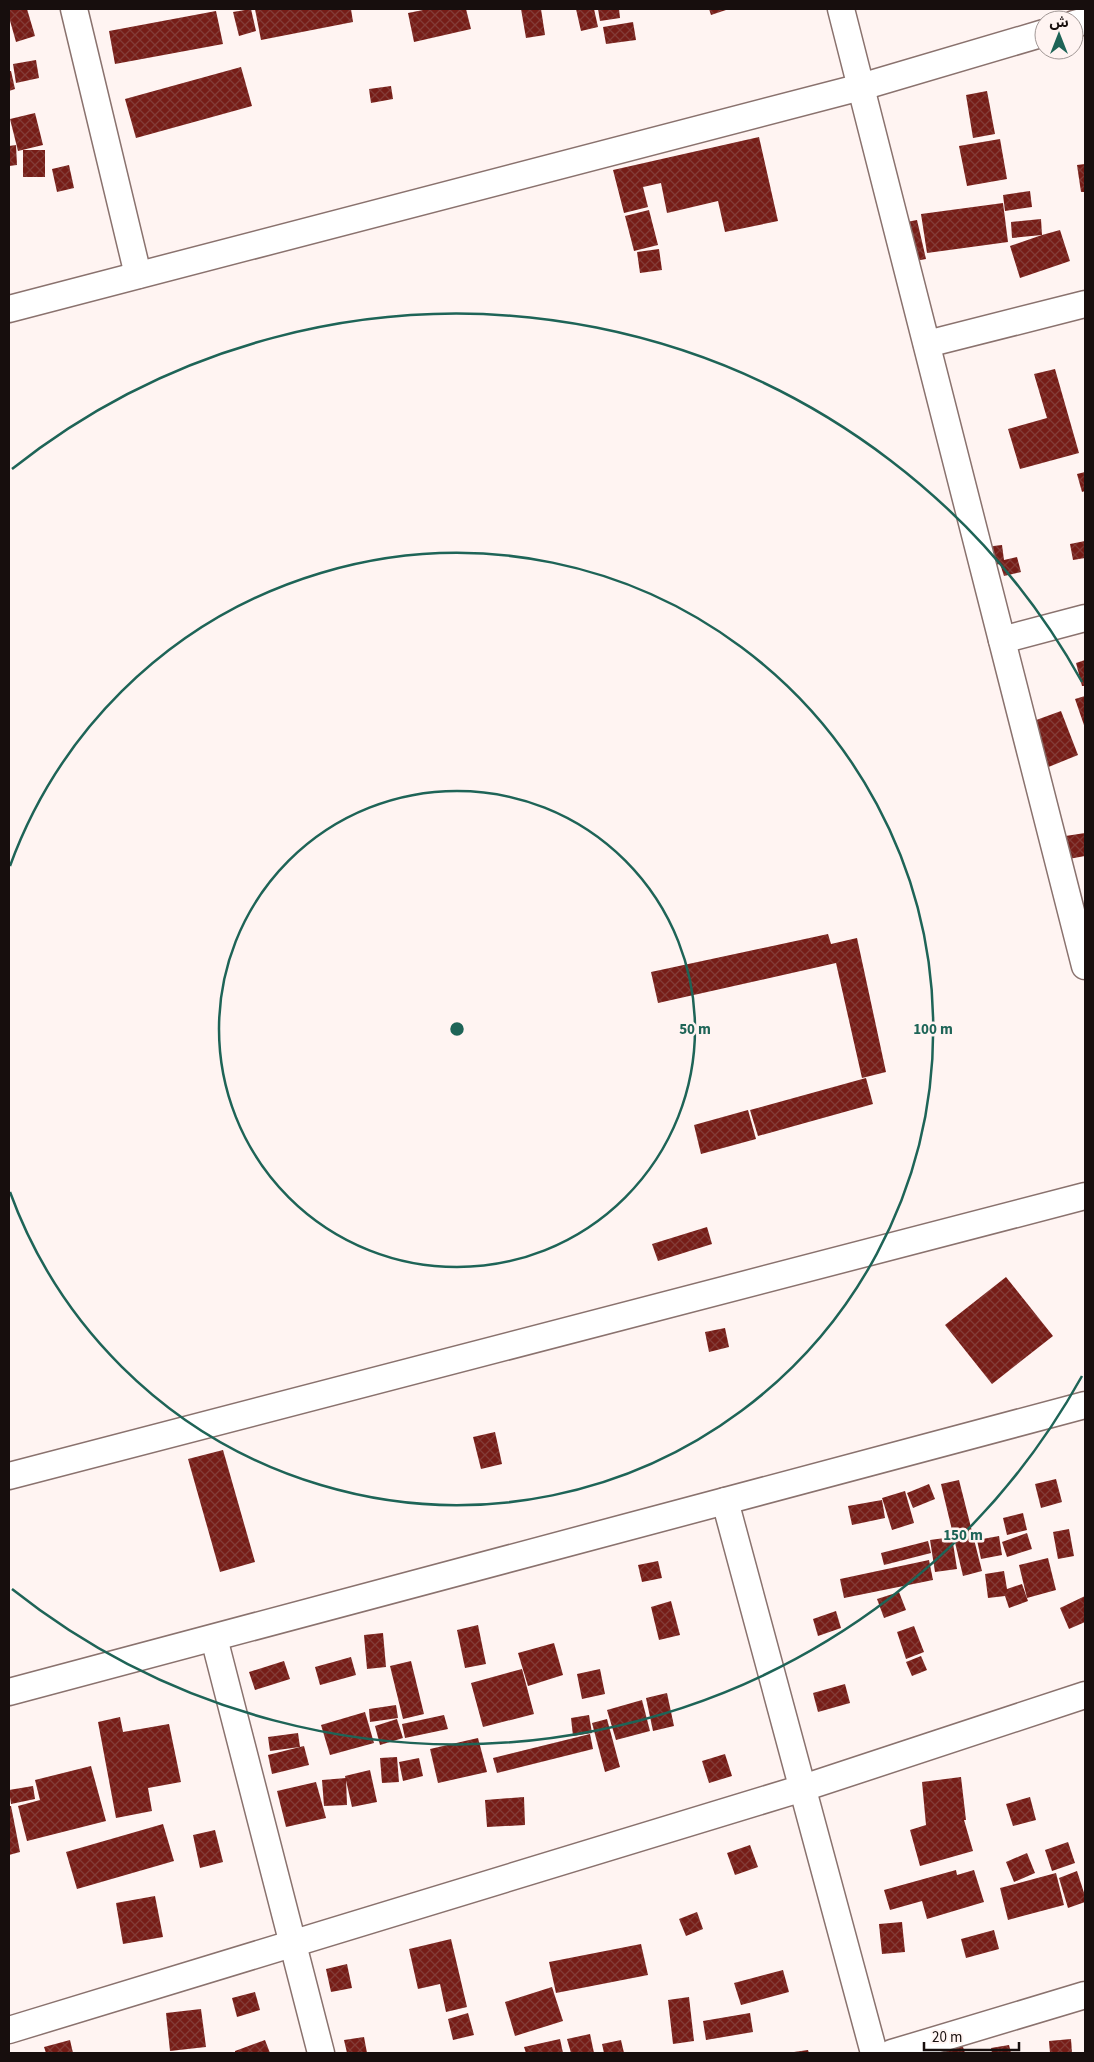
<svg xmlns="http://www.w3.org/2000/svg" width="1094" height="2062" font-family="'Source Sans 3','Noto Sans Arabic',sans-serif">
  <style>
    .building { fill: url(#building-cross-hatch) }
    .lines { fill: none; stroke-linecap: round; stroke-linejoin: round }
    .minor-casing { stroke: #8a726e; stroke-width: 29 }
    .minor { stroke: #fff; stroke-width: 26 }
    .ring { fill: none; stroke: #1e6457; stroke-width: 2.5 }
    .centre { fill: #1e6457; stroke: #fff4f2; stroke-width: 2.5 }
    .ring-label { font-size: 15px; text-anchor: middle; font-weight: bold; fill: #1e6457; stroke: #fff4f2; stroke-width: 5; stroke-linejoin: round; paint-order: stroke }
  </style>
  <defs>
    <pattern id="building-cross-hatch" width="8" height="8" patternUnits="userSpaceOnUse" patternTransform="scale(1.25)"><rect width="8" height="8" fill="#761d17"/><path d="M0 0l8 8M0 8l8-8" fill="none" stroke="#833c37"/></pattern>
  </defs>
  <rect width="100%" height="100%" fill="#fff4f2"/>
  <g class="building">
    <polygon points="9,9 27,9 35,36 16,42 9,17"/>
    <polygon points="251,9 256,31 239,36 233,12"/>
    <polygon points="255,9 351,9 353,22 261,40"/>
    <polygon points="428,9 466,9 471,29 414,42 408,13"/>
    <polygon points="521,9 541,9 545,35 526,38"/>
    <polygon points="576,9 594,9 598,27 581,31"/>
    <polygon points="598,9 619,9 620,18 600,21"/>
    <polygon points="709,9 729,9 711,15"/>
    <polygon points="216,11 223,44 115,64 109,31"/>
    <polygon points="633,22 636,40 606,44 603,27"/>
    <polygon points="36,60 39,78 16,83 13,64"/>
    <polygon points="241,67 252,106 136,138 125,99"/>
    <polygon points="9,71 11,71 15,89 9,91"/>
    <polygon points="391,86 393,99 371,103 369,89"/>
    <polygon points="987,91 995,134 973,138 966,95"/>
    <polygon points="35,113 43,145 18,151 10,119"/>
    <polygon points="759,137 778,221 725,232 718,201 667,213 661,183 643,187 648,207 624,213 613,170"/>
    <polygon points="1000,139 1007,179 967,186 959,146"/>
    <polygon points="16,145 17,165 9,166 9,146"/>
    <rect x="23" y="150" width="22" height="27"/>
    <polygon points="1085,164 1085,192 1081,192 1077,165"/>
    <polygon points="69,165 74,188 57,192 52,169"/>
    <polygon points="1030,191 1032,207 1005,211 1003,195"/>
    <polygon points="1003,203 1008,242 927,253 921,214"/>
    <polygon points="649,210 658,245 634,251 625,216"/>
    <polygon points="1041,219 1042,235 1060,230 1070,261 1020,278 1010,246 1042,235 1012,238 1011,222"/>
    <polygon points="917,220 926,259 905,263 896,224"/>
    <polygon points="659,249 662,270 640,273 637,252"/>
    <polygon points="1055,369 1079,453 1020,469 1008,429 1047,418 1034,374"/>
    <polygon points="1085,472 1085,491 1082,492 1077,474"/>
    <polygon points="1085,541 1085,558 1073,560 1070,544"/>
    <polygon points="1002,545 1004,560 1017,557 1021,572 1004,576 1000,564 987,566 985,547"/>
    <polygon points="1085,660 1085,686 1082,686 1076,663"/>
    <polygon points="1085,696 1085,728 1075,699"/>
    <polygon points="1061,711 1078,755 1046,768 1028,723"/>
    <polygon points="1085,833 1085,856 1063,860 1059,837"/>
    <polygon points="828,934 831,944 857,938 886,1072 862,1078 836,963 658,1003 651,972"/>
    <polygon points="866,1078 873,1104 758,1136 750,1110"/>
    <polygon points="748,1110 756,1139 701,1154 694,1125"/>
    <polygon points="707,1227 712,1244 658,1261 652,1244"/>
    <polygon points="1006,1277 1053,1336 992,1384 945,1325"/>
    <polygon points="725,1328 729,1347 709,1352 705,1332"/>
    <polygon points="495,1432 502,1464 481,1469 473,1437"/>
    <polygon points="223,1450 255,1562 220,1572 188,1459"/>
    <polygon points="1056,1479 1062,1502 1041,1508 1035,1484"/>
    <polygon points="959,1480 982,1571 963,1576 941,1484"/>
    <polygon points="929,1484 935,1499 913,1508 907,1493"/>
    <polygon points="905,1491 914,1523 892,1530 882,1498"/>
    <polygon points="882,1500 885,1518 852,1525 848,1506"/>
    <polygon points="1023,1513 1027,1530 1007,1535 1003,1518"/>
    <polygon points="1069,1529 1074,1556 1058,1559 1053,1532"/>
    <polygon points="1027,1533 1032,1549 1007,1557 1002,1542"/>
    <polygon points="999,1536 1002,1555 981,1559 977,1540"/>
    <polygon points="952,1537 957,1569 935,1572 930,1540"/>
    <polygon points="928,1541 931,1553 884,1565 881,1553"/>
    <polygon points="1048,1558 1056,1590 1027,1598 1019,1565"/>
    <polygon points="929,1560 933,1580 844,1598 840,1579"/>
    <polygon points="658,1561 662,1578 642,1582 638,1565"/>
    <polygon points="1004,1571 1007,1589 1022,1584 1028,1601 1009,1608 1005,1596 988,1598 985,1574"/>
    <polygon points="899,1592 906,1610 884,1618 877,1599"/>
    <polygon points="1085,1596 1085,1622 1069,1629 1060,1608"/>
    <polygon points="671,1601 680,1635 659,1640 651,1607"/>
    <polygon points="836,1611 841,1628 818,1636 813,1619"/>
    <polygon points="478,1625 486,1664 465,1668 457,1630"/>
    <polygon points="914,1626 924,1652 906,1659 897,1632"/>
    <polygon points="383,1633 386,1667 367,1669 364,1635"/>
    <polygon points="554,1643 563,1675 528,1686 518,1653"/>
    <polygon points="921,1656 927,1670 912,1676 906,1662"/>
    <polygon points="351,1657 356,1675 320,1685 315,1667"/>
    <polygon points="284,1661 290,1679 255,1690 249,1672"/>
    <polygon points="411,1661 424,1714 403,1719 390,1666"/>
    <polygon points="522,1669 534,1714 483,1727 471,1683"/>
    <polygon points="600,1669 605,1694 582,1699 577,1674"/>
    <polygon points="845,1684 850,1703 818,1712 813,1693"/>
    <polygon points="667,1693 674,1726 653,1731 646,1698"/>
    <polygon points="642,1700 650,1731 616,1740 607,1710"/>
    <polygon points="396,1705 398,1718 370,1722 369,1709"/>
    <polygon points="365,1712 374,1743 330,1755 321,1725"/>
    <polygon points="444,1715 448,1729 405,1738 402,1724"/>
    <polygon points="589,1715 592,1733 573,1736 571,1718"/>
    <polygon points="120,1717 123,1732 169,1724 181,1782 148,1788 152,1811 116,1818 98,1722"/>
    <polygon points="397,1719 403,1738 380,1745 375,1726"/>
    <polygon points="607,1719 620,1767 605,1772 592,1723"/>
    <polygon points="298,1733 300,1747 270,1751 268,1737"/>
    <polygon points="590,1734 593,1749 497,1773 493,1758"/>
    <polygon points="478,1738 487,1772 438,1783 430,1749"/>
    <polygon points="304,1746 309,1765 272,1774 268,1755"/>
    <polygon points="725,1754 732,1776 709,1783 702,1761"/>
    <polygon points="397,1757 399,1782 382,1783 380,1758"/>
    <polygon points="419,1758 423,1776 403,1781 399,1762"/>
    <polygon points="91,1766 106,1821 27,1841 18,1806 40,1800 35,1780"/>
    <polygon points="370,1770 377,1802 352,1807 345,1776"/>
    <polygon points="961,1777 966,1820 964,1820 973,1851 920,1866 910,1830 926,1825 922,1782"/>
    <polygon points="346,1778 347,1805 324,1806 322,1780"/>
    <polygon points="316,1782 326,1818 286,1827 277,1791"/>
    <polygon points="33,1786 35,1799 11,1804 9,1790"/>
    <polygon points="524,1797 525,1825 487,1827 485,1800"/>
    <polygon points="1030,1797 1036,1820 1013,1826 1006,1804"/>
    <polygon points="9,1806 11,1806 20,1852 9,1855"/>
    <polygon points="163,1824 174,1861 77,1889 66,1852"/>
    <polygon points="215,1830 223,1862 200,1868 193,1835"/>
    <polygon points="1068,1842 1075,1863 1052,1871 1045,1850"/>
    <polygon points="750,1845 758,1867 735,1875 727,1853"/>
    <polygon points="1027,1853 1035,1873 1014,1882 1006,1862"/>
    <polygon points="956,1870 957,1875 974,1870 984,1902 927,1919 922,1901 890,1910 884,1890"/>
    <polygon points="1077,1871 1085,1896 1085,1902 1068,1908 1059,1878"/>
    <polygon points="1056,1873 1064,1905 1008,1920 1000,1888"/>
    <polygon points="155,1896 163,1937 123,1944 116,1903"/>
    <polygon points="697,1912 703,1929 686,1936 679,1919"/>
    <polygon points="902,1922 905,1952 882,1954 879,1924"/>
    <polygon points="994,1930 999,1949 966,1958 961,1939"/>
    <polygon points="451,1939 467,2007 446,2012 440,1984 418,1989 409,1949"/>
    <polygon points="641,1944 648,1975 556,1993 549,1962"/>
    <polygon points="347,1964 352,1988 331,1992 326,1969"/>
    <polygon points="783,1970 789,1992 741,2005 734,1983"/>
    <polygon points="552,1987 563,2021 515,2036 505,2002"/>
    <polygon points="255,1992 260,2010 237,2017 232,1998"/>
    <polygon points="689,1997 694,2041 673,2044 668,2000"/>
    <polygon points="201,2009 206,2047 170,2051 166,2013"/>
    <polygon points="468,2013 474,2035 453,2040 448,2019"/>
    <polygon points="750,2013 753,2032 706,2040 703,2021"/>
    <polygon points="590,2034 594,2053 571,2053 567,2039"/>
    <polygon points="364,2037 367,2053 347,2053 344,2040"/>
    <polygon points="560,2039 563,2053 526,2053 524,2047"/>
    <polygon points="1071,2039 1072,2053 1050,2053 1049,2041"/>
    <polygon points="70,2040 73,2053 46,2053 44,2047"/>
    <polygon points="265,2040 270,2053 235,2053 235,2051"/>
    <polygon points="621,2040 624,2053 604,2053 602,2044"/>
    <polygon points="962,2044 965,2053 935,2053"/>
    <polygon points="1009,2045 1011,2053 992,2053 991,2048"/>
    <polygon points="808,2050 809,2053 795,2053 794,2052"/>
  </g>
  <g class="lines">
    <defs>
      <g id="minor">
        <polyline points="74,9 138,275"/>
        <polyline points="841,9 1085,966"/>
        <polyline points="1074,24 1085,21"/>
        <polyline points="9,309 861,87 1044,33"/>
        <polyline points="927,344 1085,304"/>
        <polyline points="1002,640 1085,618"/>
        <polyline points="9,1476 1085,1196"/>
        <polyline points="725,1501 874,2053"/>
        <polyline points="214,1638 321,2053"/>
        <polyline points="9,1692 1085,1405"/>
        <polyline points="9,2030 803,1788 1085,1695"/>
        <polyline points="892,2053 1085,1995"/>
      </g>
    </defs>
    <use href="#minor" class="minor-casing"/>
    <use href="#minor" class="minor"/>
  </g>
  <g class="ring">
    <circle cx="457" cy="1029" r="238"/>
    <path d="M10 866A476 476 0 1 1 10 1192"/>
    <path d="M1082 1376A715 715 0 0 1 12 1589M12 469A715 715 0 0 1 1082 682"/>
  </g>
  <circle cx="457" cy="1029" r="8" class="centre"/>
  <g class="ring-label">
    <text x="695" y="1034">50 m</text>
    <text x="933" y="1034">100 m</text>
    <text x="963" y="1540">150 m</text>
  </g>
  <rect width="1094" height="2062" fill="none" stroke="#170e0d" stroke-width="20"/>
  <g transform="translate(1059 35)"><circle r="24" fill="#fff4f2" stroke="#a29896"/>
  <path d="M0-4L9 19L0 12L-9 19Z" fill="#1e6457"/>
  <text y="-8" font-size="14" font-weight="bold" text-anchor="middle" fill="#170e0d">ش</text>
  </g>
  <path d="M924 2042v8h95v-8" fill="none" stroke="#170e0d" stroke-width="2.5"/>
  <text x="932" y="2042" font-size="15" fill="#170e0d" stroke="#fff4f2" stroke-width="4" paint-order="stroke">20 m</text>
</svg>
